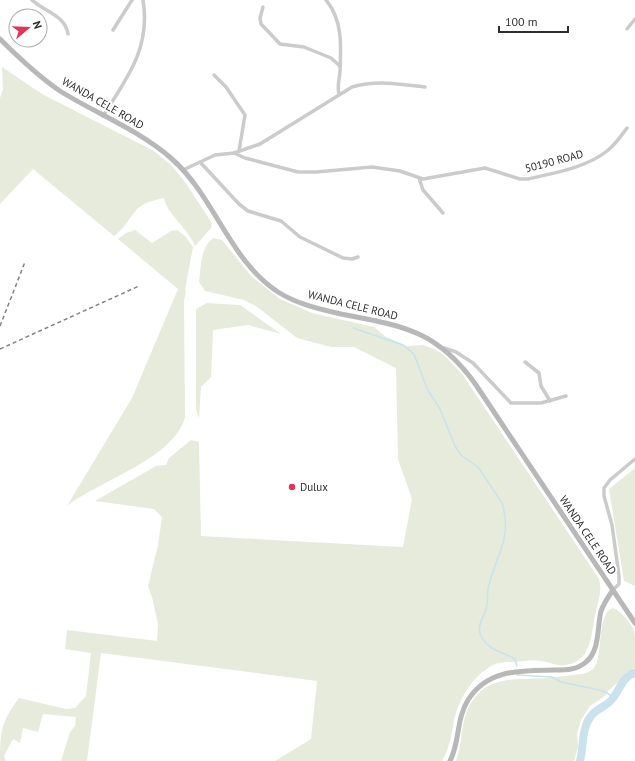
<svg xmlns="http://www.w3.org/2000/svg" width="635" height="761" font-family="'PT Sans',sans-serif">
  <style>
    .green { fill: #e6ebdc }
    .lines { fill: none; stroke-linecap: round; stroke-linejoin: round }
    .stream { stroke: #c9e2eb; stroke-width: 1.5 }
    .river { stroke: #c9e2eb; stroke-width: 8 }
    .street { stroke: #cbcbcb; stroke-width: 3.5 }
    .secondary { stroke: #b8b8b8; stroke-width: 5 }
    .rail { stroke: #838383; stroke-width: 1.5; stroke-dasharray: 4 3; stroke-linecap: butt }
    .poi-dot { fill: #e23456; stroke: #fff; stroke-width: 1.5 }
    .labels { text-anchor: middle; stroke-width: 4; stroke-linejoin: round; paint-order: stroke }
    .street-label { font-size: 11px; fill: #2e2e2e; stroke: #fff }
    .poi-label { font-size: 11px; fill: #2e2e2e; stroke: #fff; text-anchor: start }
  </style>
  <rect width="100%" height="100%" fill="#fff"/>
  <g class="green">
    <path d="M2,67L42,94L154,151L171,165L185,182L212,223L211,228L195,246C189,230 165,211 164,198C127,205 137,218 114,236L33,169L0,204V98L3,89Z"/>
    <path d="M135,230L152,243L171,231L177,230L185,236L193,247L185,290H186L184,301L185,417C174,459 100,480 67,506L132,398L178,289L118,239L126,233Z"/>
    <path d="M214,238L222,240L252,277L280,299L312,313L374,327L386,337L407,346L423,345L434,349L444,355L462,374L599,579C603,593 596,607 594,621C591,639 589,663 565,665C557,666 549,662 541,661C533,660 523,661 514,662C505,662 496,662 488,668C471,679 458,701 454,721C451,735 450,748 442,761H275L311,739L317,681L101,653L87,761H61L70,732L75,726L76,717L43,714L38,732L23,728L20,743L13,739L4,756L6,761H0C0,732 1,722 19,698L66,709L75,708L86,696L91,653L65,649L67,630L157,641L158,624L152,597L148,586L158,545L162,517L154,509L95,501L156,466L166,465L169,458L191,440L199,442L201,536L403,547L412,499L398,459L396,368L354,347H331L297,338L256,306L244,300L205,291L199,282C201,269 200,246 214,238Z"/>
    <polygon points="207,303 240,305 281,334 248,325 213,330 211,377 201,387 199,418 196,409 196,309"/>
    <polygon points="635,468 635,586 624,581 609,489"/>
    <path d="M613,608C621,610 634,627 635,635C635,645 635,657 635,668L609,690L605,696L590,706L581,720L577,734L578,747L574,761H456C463,743 460,722 470,705C487,674 518,680 548,678C556,677 565,676 573,675C580,674 588,674 593,669C604,658 596,612 613,608Z"/>
  </g>
  <g class="lines">
    <g class="stream">
      <path d="M353,328L403,345L414,354L427,389L440,409L455,446L461,455L478,467L502,503C513,537 496,555 489,585C486,594 489,604 485,612C483,618 477,626 480,633C486,650 501,651 515,659L517,666"/>
      <polyline points="517,675 552,677 561,682 600,690 609,694 613,700"/>
    </g>
    <path class="river" d="M580,761C584,746 581,729 591,716C597,708 608,706 613,698C620,689 623,676 635,673"/>
    <g class="street">
      <path d="M32,0C45,12 65,15 68,34"/>
      <path d="M326,0C343,20 341,47 340,72C339,80 337,87 339,94"/>
      <polyline points="263,7 260,18 261,24 280,44 304,47 331,58 340,66"/>
      <polyline points="627,29 635,19"/>
      <polyline points="113,30 132,0"/>
      <polyline points="214,75 226,87 245,115 239,151"/>
      <path d="M103,116C127,78 151,48 143,0"/>
      <path d="M234,153L245,158L298,172H316L372,167L400,171L423,179L485,168L520,179H528C553,173 586,168 607,151C615,145 621,136 627,128"/>
      <polyline points="200,162 239,204 248,211 281,221 300,237 343,258 352,259 358,257"/>
      <path d="M183,170L215,155L234,153L260,144L352,87C376,80 401,84 425,87"/>
      <polyline points="419,178 423,190 443,213"/>
      <polyline points="444,348 456,352 473,363 511,403 541,403 566,396"/>
      <polyline points="525,362 539,373 541,386 550,401"/>
      <polyline points="613,590 619,584 619,576 612,525 604,496 604,488 610,480 635,459"/>
    </g>
    <g class="secondary">
      <path d="M0,39C19,58 38,76 60,91C97,114 139,130 172,159C215,197 229,260 278,292C297,304 319,309 341,314C403,326 437,330 476,385L635,623"/>
      <path d="M450,761C460,742 456,719 468,700C488,668 522,671 555,670C566,670 577,670 586,662C600,651 597,627 601,611C604,603 608,597 613,590"/>
    </g>
    <g class="rail">
      <polyline points="0,326 25,262"/>
      <polyline points="0,349 139,286"/>
    </g>
  </g>
  <circle class="poi-dot" cx="292" cy="487" r="4"/>
  <g class="labels">
    <g class="street-label">
      <text transform="translate(103 103) rotate(30)" y="4">WANDA CELE ROAD</text>
      <text transform="translate(554 161) rotate(-15)" y="4">50190 ROAD</text>
      <text transform="translate(353 305) rotate(14)" y="4">WANDA CELE ROAD</text>
      <text transform="translate(588 535) rotate(56)" y="4">WANDA CELE ROAD</text>
    </g>
    <g class="poi-label">
      <text x="300" y="491">Dulux</text>
    </g>
  </g>
  <g transform="translate(28 28) rotate(71)"><circle r="19" fill="#ffffff" stroke="#ababab"/>
  <path d="M0-3L7 15L0 10L-7 15Z" fill="#e23456"/>
  <text y="-6" font-size="11" font-weight="bold" text-anchor="middle" fill="#2e2e2e">N</text>
  </g>
  <path d="M499 26v6h69v-6" fill="none" stroke="#2e2e2e" stroke-width="2"/>
  <text x="505" y="26" font-size="12" fill="#2e2e2e" stroke="#ffffff" stroke-width="3" paint-order="stroke">100 m</text>
</svg>
